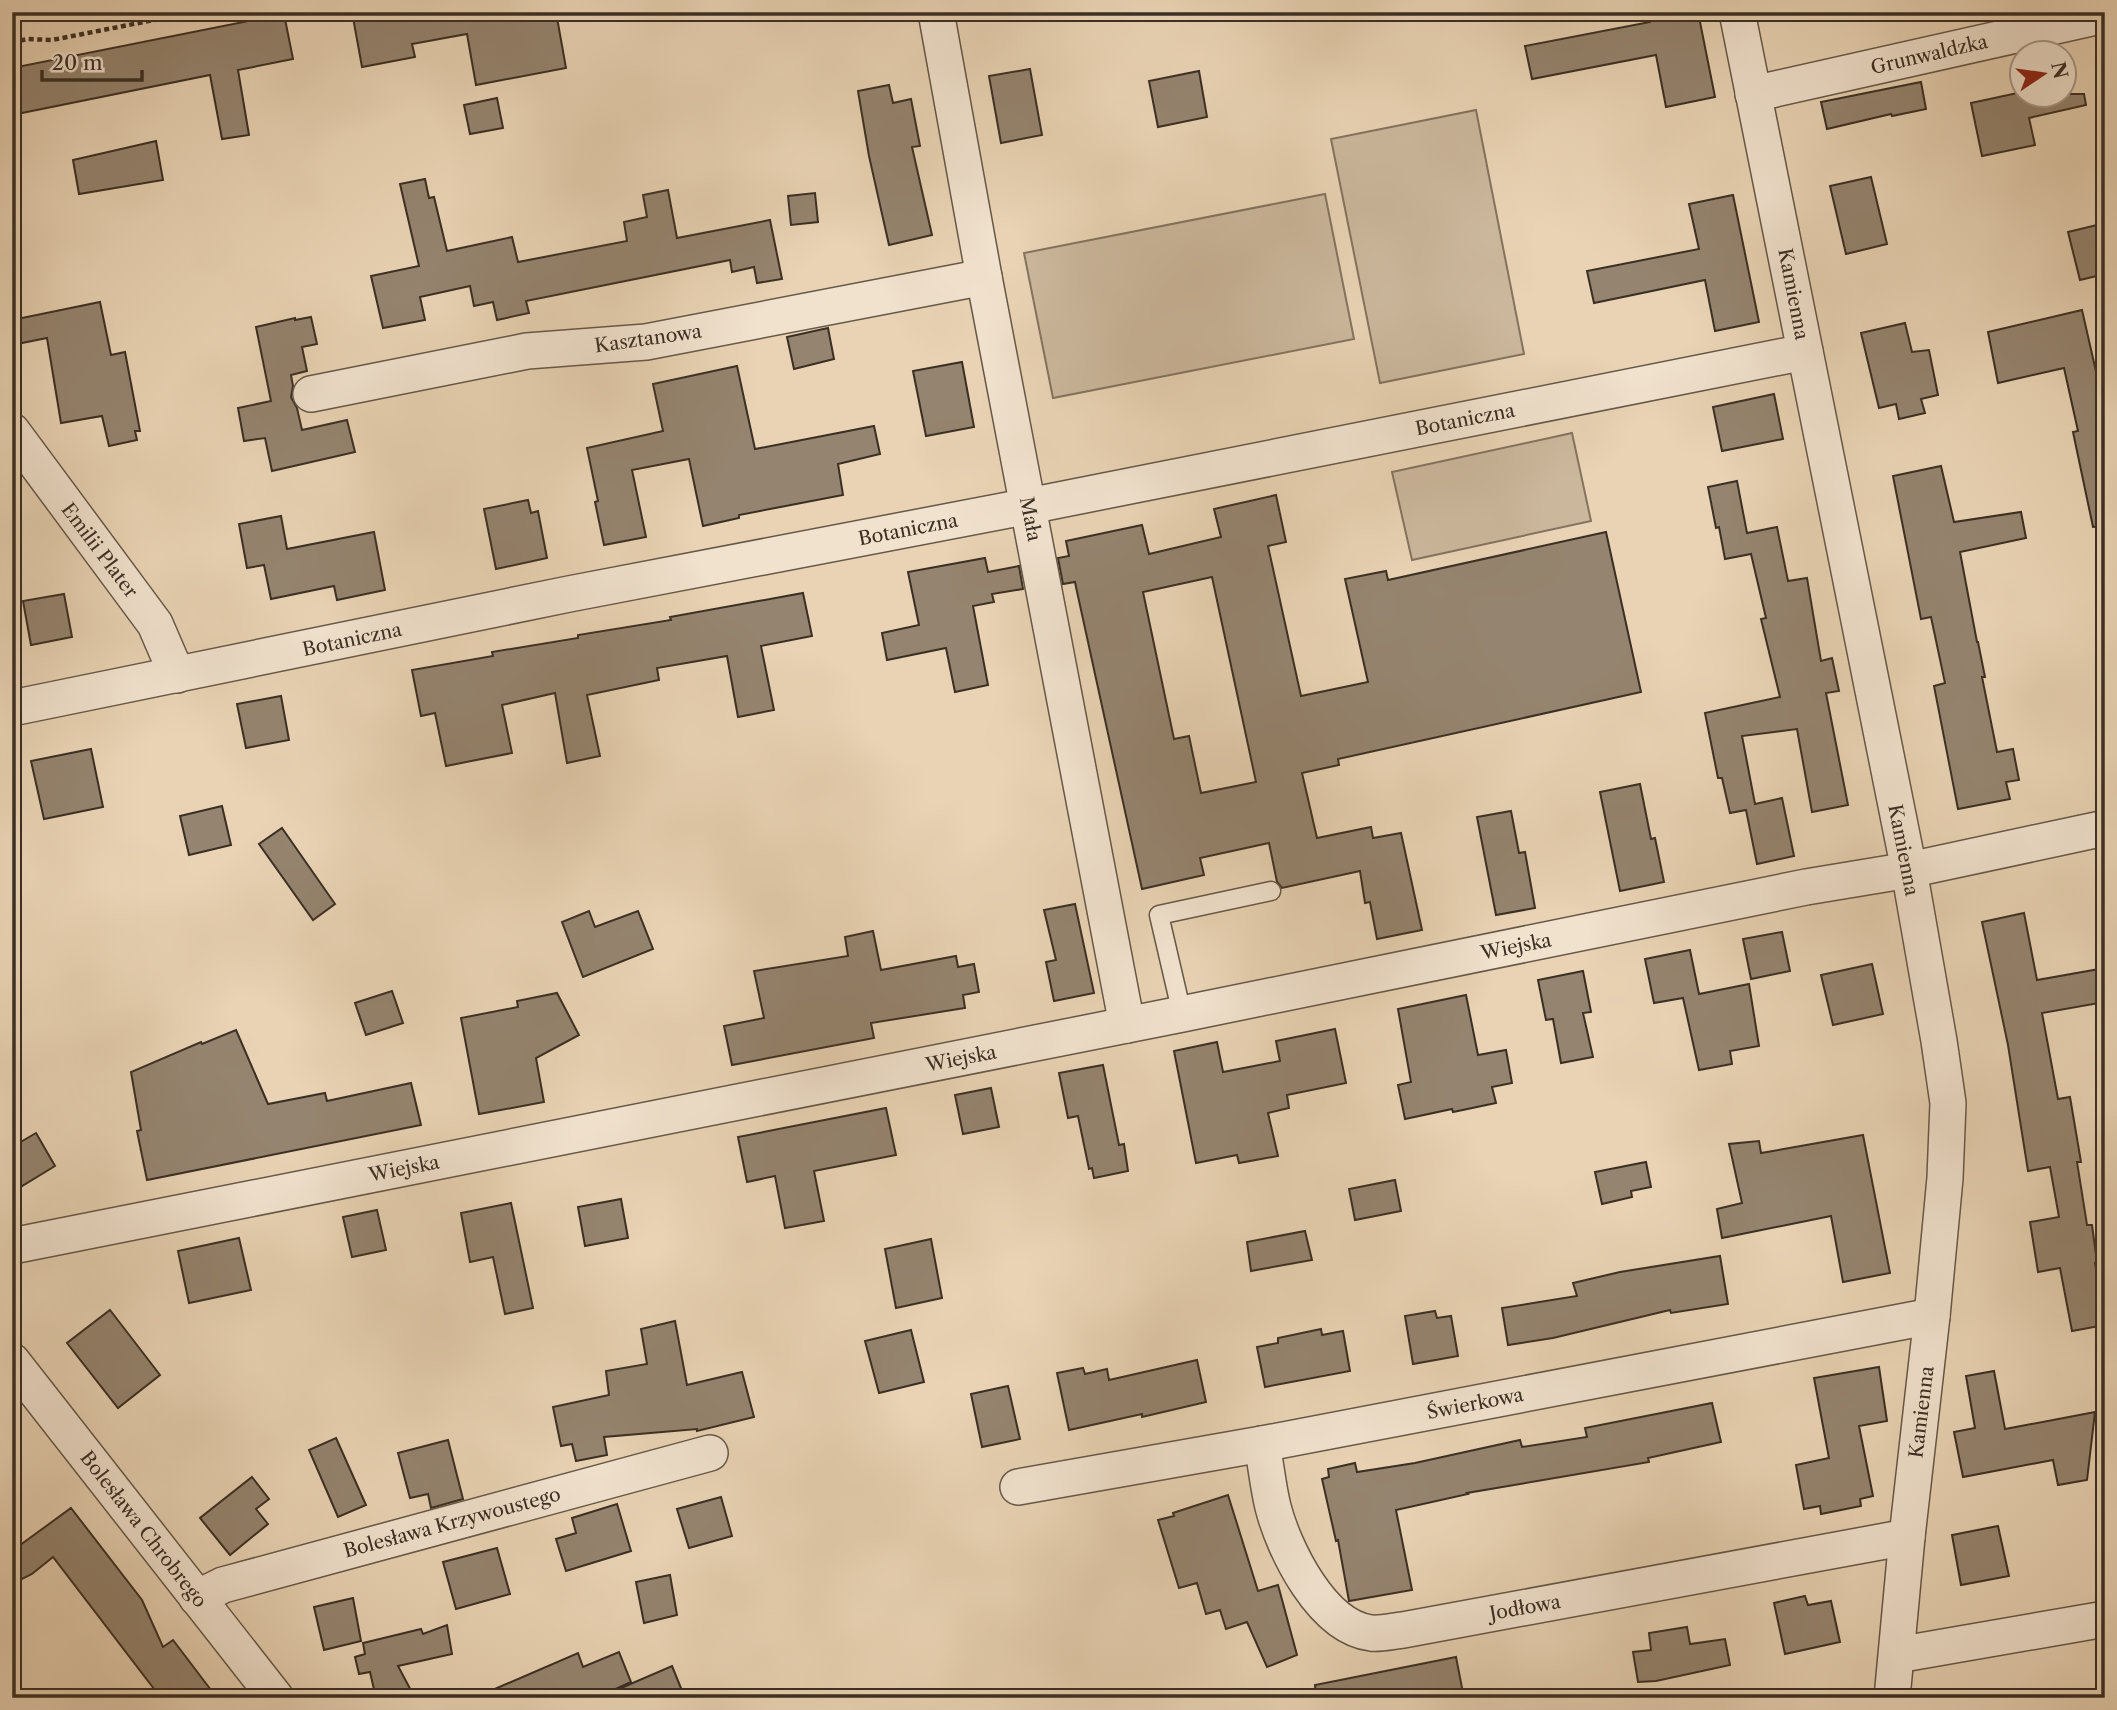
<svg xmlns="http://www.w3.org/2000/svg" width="2117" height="1710" font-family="'Libre Caslon Text',serif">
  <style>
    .green { fill: #cbb79c; stroke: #837360; stroke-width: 2 }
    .building { fill: #95846f; stroke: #3b2f24; stroke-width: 2; fill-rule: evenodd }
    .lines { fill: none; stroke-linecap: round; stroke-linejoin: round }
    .lane-casing { stroke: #665848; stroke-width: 21 }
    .street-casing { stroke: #665848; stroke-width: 38 }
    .path { stroke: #3b2f24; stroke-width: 4.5; stroke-dasharray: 5 3.5; stroke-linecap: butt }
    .lane { stroke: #f1e2ce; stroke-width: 18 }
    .street { stroke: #f1e2ce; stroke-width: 35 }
    .labels { text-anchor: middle; stroke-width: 7; stroke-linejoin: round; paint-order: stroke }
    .street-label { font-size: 19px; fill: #3b2f24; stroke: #f1e2ce }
  </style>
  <rect width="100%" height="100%" fill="#e9d3b4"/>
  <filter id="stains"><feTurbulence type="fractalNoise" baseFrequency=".00286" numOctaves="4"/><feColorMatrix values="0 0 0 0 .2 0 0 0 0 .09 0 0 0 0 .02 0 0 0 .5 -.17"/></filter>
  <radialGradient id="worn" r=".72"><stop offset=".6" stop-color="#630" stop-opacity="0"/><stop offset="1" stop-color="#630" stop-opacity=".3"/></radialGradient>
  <g class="green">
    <polygon points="1476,110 1524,354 1380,383 1331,139"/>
    <polygon points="1325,194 1354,339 1053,398 1024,253"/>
    <polygon points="1572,433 1591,521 1412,560 1392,472"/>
  </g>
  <g class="building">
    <polygon points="352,12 556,12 566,68 476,85 467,34 412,44 415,57 362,67"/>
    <polygon points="1648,12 1698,12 1715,97 1666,107 1656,55 1532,79 1525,46 1650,22"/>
    <polygon points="284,14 293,59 238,70 249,135 222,139 210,75 12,115 12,68"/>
    <polygon points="1030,69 1042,135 1001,143 989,76"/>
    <polygon points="1199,71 1207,117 1158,127 1149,81"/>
    <polygon points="1921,82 1926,109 1892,116 1891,114 1827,129 1821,102"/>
    <polygon points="889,85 893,103 911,99 920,146 912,147 932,235 889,245 869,156 858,91"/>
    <polygon points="2022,92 2022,94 2084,94 2086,105 2029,118 2035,145 1982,156 1971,103"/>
    <polygon points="497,98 503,128 470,134 464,105"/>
    <polygon points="156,141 163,180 79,194 73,160"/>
    <polygon points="1871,177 1887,244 1846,254 1830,186"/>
    <polygon points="425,179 429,198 434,197 447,251 512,237 518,262 627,241 624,222 647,217 643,195 668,190 677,238 770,220 782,279 757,283 754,267 732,272 730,260 526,301 529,313 497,320 493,302 474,306 470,286 420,297 425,320 383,328 371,276 419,266 400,184"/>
    <polygon points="815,193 818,222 791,225 788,196"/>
    <polygon points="1733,195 1759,322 1715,331 1705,280 1594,303 1587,271 1699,249 1689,204"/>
    <polygon points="2105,223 2105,274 2080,280 2068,232"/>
    <polygon points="100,302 111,355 125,352 140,431 135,431 137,440 109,446 102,416 61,423 47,338 12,345 12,320"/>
    <polygon points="2082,310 2105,411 2105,526 2093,527 2073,432 2078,431 2064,368 1998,383 1988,332"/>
    <polygon points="311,317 317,344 302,347 307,371 291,375 293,386 291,397 297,408 302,430 347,420 355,452 272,471 265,438 244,441 238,408 271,401 256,327 295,318 295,320"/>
    <polygon points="1905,323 1912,352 1929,350 1938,395 1921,399 1925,413 1899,419 1896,404 1879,408 1861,333"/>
    <polygon points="828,328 834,359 794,369 787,337"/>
    <polygon points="962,362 974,427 926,436 913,371"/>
    <polygon points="737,366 755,449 874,426 880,454 838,464 843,495 739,515 739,518 703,526 689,459 632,470 646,537 604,545 595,502 598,501 587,448 663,431 653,384"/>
    <polygon points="1774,394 1783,439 1722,451 1713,407"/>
    <polygon points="1941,466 1954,522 2021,512 2026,538 1960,552 1977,642 1978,642 1985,677 1982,677 1997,752 2013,749 2019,780 2006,782 2010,799 1958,809 1934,686 1945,683 1931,617 1921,619 1893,476"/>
    <polygon points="1737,481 1747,533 1777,527 1788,581 1807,578 1821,661 1832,658 1839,691 1826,693 1848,805 1812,812 1797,729 1742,736 1755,804 1782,798 1794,856 1757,864 1746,810 1730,813 1722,778 1718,778 1705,713 1780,697 1761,619 1766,618 1751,554 1725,559 1719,527 1716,528 1708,487"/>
    <path d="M1276,495L1286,542L1268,546L1301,696L1368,682L1345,579L1386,571L1388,580L1606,532L1641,692L1338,759L1339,765L1302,773L1317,838L1371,827L1373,838L1401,833L1422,930L1377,939L1370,902L1365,903L1360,871L1282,888L1277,882L1269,843L1200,858L1204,875L1142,889L1076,587L1075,582L1063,584L1058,558L1069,556L1066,541L1142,525L1149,554L1221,537L1214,509ZM1212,577L1256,782L1201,793L1189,736L1174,739L1143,592Z"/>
    <polygon points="528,500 531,513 538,511 547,558 496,569 484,509"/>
    <polygon points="281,516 287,549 374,532 385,590 337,600 334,586 271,599 264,565 247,568 239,524"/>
    <polygon points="985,558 988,572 1019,566 1023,589 992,594 994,602 973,606 988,685 955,692 946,648 887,660 882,633 919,625 908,572"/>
    <polygon points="803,593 812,636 761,646 774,710 738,717 727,656 657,668 659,680 587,695 600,756 567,763 555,693 502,705 512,753 446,766 435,713 421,716 412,670 493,656 492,652 578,638 578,635 671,620 670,617"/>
    <polygon points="64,594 72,637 31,645 23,601"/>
    <polygon points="281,696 289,740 246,748 237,704"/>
    <polygon points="91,749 103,807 44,819 31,761"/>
    <polygon points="1640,784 1651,839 1655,838 1664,882 1620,891 1600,792"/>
    <polygon points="222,806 231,845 189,855 180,816"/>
    <polygon points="1511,811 1519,853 1525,852 1535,908 1496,915 1477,817"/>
    <polygon points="282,828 335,904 313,920 259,844"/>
    <polygon points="1075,904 1094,993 1054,1001 1046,962 1056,960 1044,910"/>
    <polygon points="589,911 595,927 638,911 653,949 583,977 562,922"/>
    <polygon points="2024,913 2037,980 2105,968 2105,1002 2042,1013 2058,1099 2070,1097 2081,1162 2077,1162 2087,1225 2092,1225 2097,1262 2095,1263 2105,1320 2105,1325 2072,1331 2060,1268 2038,1272 2030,1222 2059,1217 2050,1167 2028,1171 2008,1045 1982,922"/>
    <polygon points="873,931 881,970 956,956 958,967 974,964 979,992 963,995 965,1008 871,1023 874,1038 732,1065 724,1026 764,1018 754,971 848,956 845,937"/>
    <polygon points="1782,932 1790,971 1751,979 1743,939"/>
    <polygon points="1690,950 1699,994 1749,984 1759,1046 1730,1051 1732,1064 1699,1070 1683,998 1654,1003 1645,959"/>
    <polygon points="1872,964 1883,1014 1833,1025 1821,975"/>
    <polygon points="1583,971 1591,1012 1583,1013 1593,1057 1561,1063 1553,1019 1546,1020 1538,980"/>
    <polygon points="392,991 403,1023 366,1035 355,1003"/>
    <polygon points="557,993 579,1035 536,1058 544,1102 479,1114 461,1018 518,1007 517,1001"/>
    <polygon points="1466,995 1478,1055 1506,1050 1512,1083 1492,1087 1496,1103 1453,1112 1452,1109 1405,1119 1398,1085 1411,1082 1398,1009"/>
    <polygon points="1335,1029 1346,1083 1287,1095 1289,1108 1268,1113 1278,1156 1239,1163 1237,1155 1196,1163 1174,1051 1217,1042 1223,1072 1280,1061 1276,1041"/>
    <polygon points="236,1030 268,1104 325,1093 327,1101 411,1083 421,1125 147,1180 137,1131 141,1130 131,1072 201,1042 202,1044"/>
    <polygon points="1103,1065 1119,1145 1124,1144 1128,1171 1094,1178 1092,1168 1089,1169 1078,1116 1068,1118 1059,1073"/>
    <polygon points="991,1088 999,1127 963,1134 955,1095"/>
    <polygon points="886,1108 896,1155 814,1171 824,1221 785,1228 775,1176 747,1182 738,1137"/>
    <polygon points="36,1133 55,1166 22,1186 12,1169 12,1147"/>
    <polygon points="1863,1135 1890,1273 1843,1282 1831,1216 1722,1238 1717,1209 1742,1203 1729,1144 1759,1141 1761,1153"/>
    <polygon points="1646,1162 1651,1187 1631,1191 1632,1197 1602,1204 1595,1172"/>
    <polygon points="1395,1180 1401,1211 1355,1220 1349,1189"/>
    <polygon points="621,1199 628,1238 585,1246 578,1207"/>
    <polygon points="511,1203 533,1308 505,1314 493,1257 470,1262 461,1213"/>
    <polygon points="377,1210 386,1250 352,1257 343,1217"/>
    <polygon points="1305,1231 1312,1260 1251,1271 1247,1242"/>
    <polygon points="239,1238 251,1290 189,1303 178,1251"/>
    <polygon points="931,1239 942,1298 896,1308 885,1249"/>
    <polygon points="1720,1256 1728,1304 1671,1313 1670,1310 1553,1338 1508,1345 1502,1308 1577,1296 1573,1283 1620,1272"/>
    <polygon points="110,1310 160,1375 118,1408 67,1343"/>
    <polygon points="1435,1311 1437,1318 1451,1316 1458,1356 1413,1364 1405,1316"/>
    <polygon points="675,1321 687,1385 742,1372 754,1417 697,1431 697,1429 604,1437 607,1455 576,1461 572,1444 561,1446 553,1407 609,1395 606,1371 647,1364 641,1329"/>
    <polygon points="1321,1329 1322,1335 1343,1331 1350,1371 1265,1387 1257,1347 1278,1343 1278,1338"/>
    <polygon points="911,1330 924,1382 879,1393 865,1341"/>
    <polygon points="1197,1360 1206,1402 1142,1417 1142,1414 1069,1430 1057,1373 1083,1368 1085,1374 1107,1369 1109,1380"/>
    <polygon points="1879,1367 1887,1421 1859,1426 1873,1496 1860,1499 1861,1506 1821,1514 1820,1506 1804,1509 1796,1465 1829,1458 1814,1378"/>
    <polygon points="1994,1371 2005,1429 2095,1412 2087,1480 2058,1485 2053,1460 1963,1477 1954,1432 1975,1428 1966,1376"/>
    <polygon points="1008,1386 1020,1439 982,1447 971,1394"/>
    <polygon points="1712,1403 1721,1442 1648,1458 1649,1462 1467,1493 1468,1494 1396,1510 1412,1590 1349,1601 1338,1540 1336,1541 1322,1479 1329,1477 1328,1469 1355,1463 1357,1472 1415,1463 1520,1440 1522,1447 1587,1437 1585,1428"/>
    <polygon points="336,1438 366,1505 338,1517 309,1450"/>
    <polygon points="448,1440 463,1499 431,1508 428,1494 410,1498 398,1453"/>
    <polygon points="252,1477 269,1499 256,1509 268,1524 230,1555 200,1518"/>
    <polygon points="1228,1495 1258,1591 1278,1585 1297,1655 1267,1667 1247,1622 1226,1629 1220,1610 1206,1614 1197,1583 1179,1588 1158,1520 1174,1516 1173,1513"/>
    <polygon points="721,1497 732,1536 689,1548 677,1509"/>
    <polygon points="617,1504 631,1551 566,1571 556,1539 576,1533 572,1518"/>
    <polygon points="71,1508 142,1600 163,1647 173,1640 217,1698 161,1698 53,1557 32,1574 12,1584 12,1551"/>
    <polygon points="1998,1526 2009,1576 1961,1585 1952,1535"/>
    <polygon points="497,1548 510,1594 456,1609 443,1562"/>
    <polygon points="670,1575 677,1615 644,1623 636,1582"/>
    <polygon points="1805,1596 1808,1605 1831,1601 1840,1642 1785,1654 1774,1603"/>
    <polygon points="353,1598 361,1641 324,1650 314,1607"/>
    <polygon points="447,1625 452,1654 398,1666 415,1698 376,1698 370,1672 359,1674 355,1657 365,1654 363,1643 421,1629 423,1634"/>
    <polygon points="1687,1627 1690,1644 1725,1639 1730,1665 1656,1681 1638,1682 1633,1652 1651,1650 1649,1633"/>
    <polygon points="619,1652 631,1682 596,1698 474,1698 578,1653 583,1667"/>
    <polygon points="1456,1657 1464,1698 1316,1698 1315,1685"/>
    <polygon points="672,1666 685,1698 598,1698"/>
  </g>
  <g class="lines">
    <defs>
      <polyline id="lane" points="1182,1014 1159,915 1271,891"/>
      <g id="street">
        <polyline points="936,12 984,277 1127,1025"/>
        <polyline points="1737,12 1909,870 1939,1041 1948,1103 1945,1178 1932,1316 1907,1537 1892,1698"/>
        <polyline points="1753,94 2105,15"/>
        <polyline points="311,394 527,351 646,342 984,277"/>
        <polyline points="12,431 155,624 177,675"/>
        <polyline points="12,708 569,594 1029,506 1805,352"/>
        <polyline points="12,1246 1182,1014 1806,887 1909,870 2105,828"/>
        <polyline points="12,1361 276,1698"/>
        <path d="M1262,1444C1266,1465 1268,1487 1273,1507C1284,1550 1322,1627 1371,1633C1381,1634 1393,1631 1403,1630L1907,1537"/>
        <polyline points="1018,1487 1262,1444 1932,1316"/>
        <polyline points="197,1598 223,1585 710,1453"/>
        <polyline points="1897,1655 2105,1619"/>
      </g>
    </defs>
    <use href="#lane" class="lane-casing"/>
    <use href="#street" class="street-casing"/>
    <polyline class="path" points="12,42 28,39 52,40 195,12"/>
    <use href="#lane" class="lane"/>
    <use href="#street" class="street"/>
  </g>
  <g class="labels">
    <g class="street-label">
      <text transform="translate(1929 54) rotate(-13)" y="7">Grunwaldzka</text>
      <text transform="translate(1794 294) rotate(79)" y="7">Kamienna</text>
      <text transform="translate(648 338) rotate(-8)" y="7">Kasztanowa</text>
      <text transform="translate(1465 419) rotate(-11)" y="7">Botaniczna</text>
      <text transform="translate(1031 519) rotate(79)" y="7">Mała</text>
      <text transform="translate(908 529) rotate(-11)" y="7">Botaniczna</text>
      <text transform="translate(100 550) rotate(53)" y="7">Emilii Plater</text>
      <text transform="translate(352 639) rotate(-12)" y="7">Botaniczna</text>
      <text transform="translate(1904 850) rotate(79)" y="7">Kamienna</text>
      <text transform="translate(1516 946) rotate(-11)" y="7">Wiejska</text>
      <text transform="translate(961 1058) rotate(-11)" y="7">Wiejska</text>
      <text transform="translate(404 1168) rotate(-11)" y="7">Wiejska</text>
      <text transform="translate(1475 1403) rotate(-11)" y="7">Świerkowa</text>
      <text transform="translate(1921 1412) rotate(-83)" y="7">Kamienna</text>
      <text transform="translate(452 1522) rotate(-15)" y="7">Bolesława Krzywoustego</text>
      <text transform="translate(144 1529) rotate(52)" y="7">Bolesława Chrobrego</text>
      <text transform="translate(1525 1607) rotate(-10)" y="7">Jodłowa</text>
    </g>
  </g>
  <rect width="2117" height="1710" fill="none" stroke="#e9d3b4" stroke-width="42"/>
  <rect x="14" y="14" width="2089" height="1682" fill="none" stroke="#3b2f24" stroke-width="3.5"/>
  <rect x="21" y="21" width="2075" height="1668" fill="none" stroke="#3b2f24" stroke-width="2"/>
  <g transform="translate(2043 74) rotate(77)"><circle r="33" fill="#f1e2ce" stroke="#a89a8a" stroke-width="2"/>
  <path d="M0-5L12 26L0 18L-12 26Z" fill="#8f2418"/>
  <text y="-10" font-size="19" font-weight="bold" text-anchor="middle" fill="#3b2f24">N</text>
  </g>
  <path d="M42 70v10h100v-10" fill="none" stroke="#3b2f24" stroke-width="3.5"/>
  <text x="52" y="70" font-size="21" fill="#3b2f24" stroke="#f1e2ce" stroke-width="5" paint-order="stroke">20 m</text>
  <rect width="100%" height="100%" filter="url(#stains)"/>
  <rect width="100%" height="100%" fill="url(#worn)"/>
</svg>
